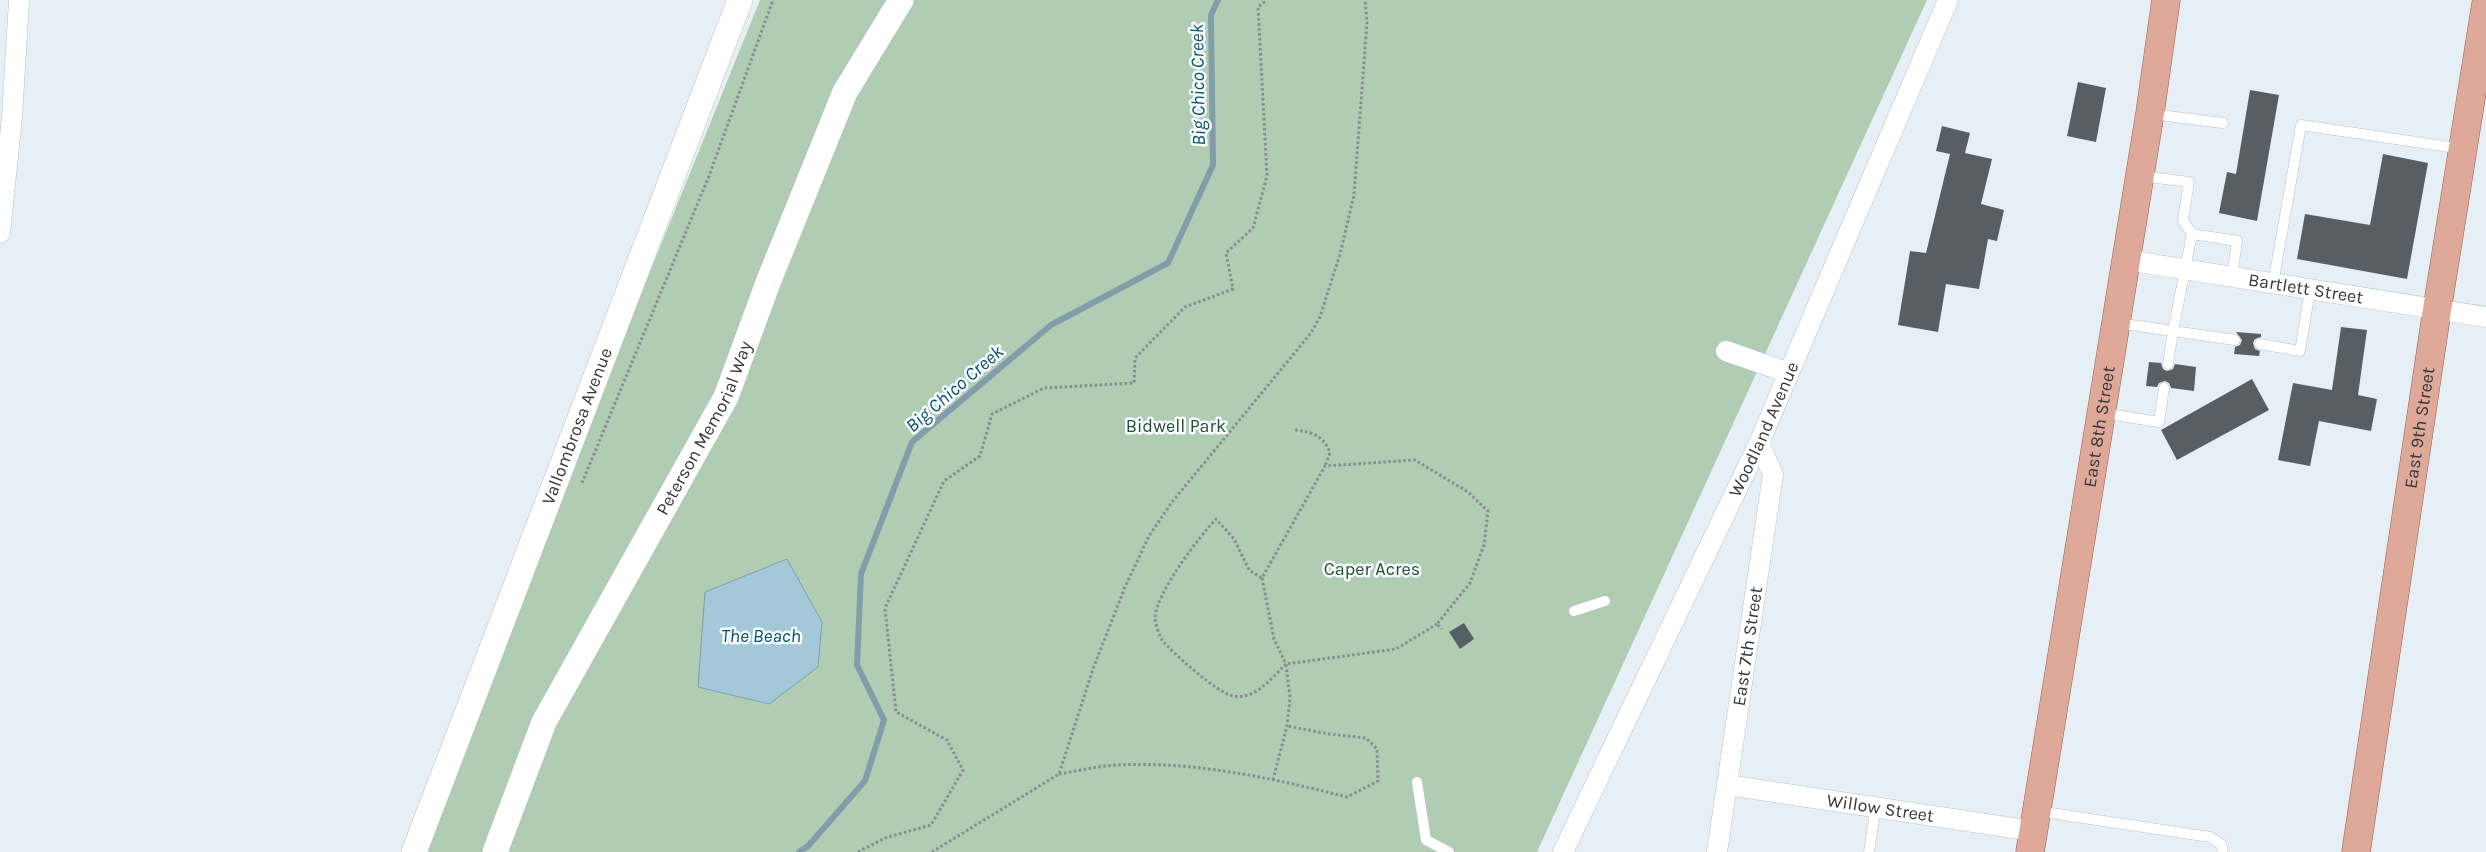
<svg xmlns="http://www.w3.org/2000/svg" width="2486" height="852" font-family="Karla,sans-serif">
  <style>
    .green { fill: #b0cdb4 }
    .water { fill: #a2c8da; stroke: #819daa }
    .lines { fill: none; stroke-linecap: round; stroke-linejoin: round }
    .stream { stroke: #819daa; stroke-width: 6 }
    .building { fill: #585f64 }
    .service-casing { stroke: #b9c1c8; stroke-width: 11 }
    .minor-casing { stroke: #b9c1c8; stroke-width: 21 }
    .tertiary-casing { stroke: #b9c1c8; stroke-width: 26 }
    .primary-casing { stroke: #955c4c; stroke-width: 29 }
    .path { stroke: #868c90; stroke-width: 3; stroke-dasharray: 2.5 2.5; stroke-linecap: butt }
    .service { stroke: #fff; stroke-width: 10 }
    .minor { stroke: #fff; stroke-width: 20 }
    .tertiary { stroke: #fff; stroke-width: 25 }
    .primary { stroke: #dfa999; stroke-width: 28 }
    .labels { text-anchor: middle; stroke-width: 5; stroke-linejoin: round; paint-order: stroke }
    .street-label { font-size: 18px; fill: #35383b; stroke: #f8fcff }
    .park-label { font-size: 18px; fill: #24512e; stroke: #f8fcff }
    .water-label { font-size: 19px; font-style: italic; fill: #05516b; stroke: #f8fcff }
  </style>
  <rect width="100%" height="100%" fill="#e7eff6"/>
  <polygon class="green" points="760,0 1927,0 1537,852 425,852 629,324"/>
  <polygon class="water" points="787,559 822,622 818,667 769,704 698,687 705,592"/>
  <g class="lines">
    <polyline class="stream" points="799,852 808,846 865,781 884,720 857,665 861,574 912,442 1051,325 1168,263 1213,165 1211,15 1218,0"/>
  </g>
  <g class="building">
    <polygon points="2078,82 2106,88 2096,142 2067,136"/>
    <polygon points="2250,90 2279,95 2257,221 2219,213 2227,172 2236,174"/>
    <polygon points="1942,126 1970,133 1965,153 1992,159 1981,204 2004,210 1997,241 1988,239 1979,289 1946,284 1938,332 1898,325 1910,251 1926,253 1950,154 1936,151"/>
    <polygon points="2383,154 2428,163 2407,279 2297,259 2305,214 2370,225"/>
    <polygon points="2341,327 2367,330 2358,395 2377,399 2371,431 2319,421 2310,466 2278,460 2293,383 2332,390"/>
    <polygon points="2236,332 2261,334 2261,337 2255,339 2253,343 2255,349 2260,351 2259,356 2234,354 2235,347 2240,345 2242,340"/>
    <polygon points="2149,362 2161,363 2163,369 2167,371 2173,369 2175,364 2196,367 2194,391 2171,388 2169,383 2165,381 2159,383 2157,387 2146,386"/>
    <polygon points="2252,379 2269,410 2177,460 2161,430"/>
    <polygon points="1464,623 1474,639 1460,649 1449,632"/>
  </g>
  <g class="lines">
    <defs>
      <g id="service">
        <polyline points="2151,114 2223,123"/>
        <polyline points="2141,176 2189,182 2183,220 2192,234"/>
        <polyline points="2273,284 2301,125 2463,149"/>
        <polyline points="2117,323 2173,331 2192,234 2237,241 2232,277"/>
        <polyline points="2260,344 2300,351 2310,290"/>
        <polyline points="2168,364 2173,331 2235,340"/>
        <polyline points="2102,413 2159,422 2164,388"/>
        <polyline points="1574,611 1605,601"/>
        <polyline points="1417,782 1426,840 1449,852"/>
        <polyline points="2037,811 2210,837 2221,844 2223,852"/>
        <polyline points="1869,852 1876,806"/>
      </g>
      <g id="minor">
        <polyline points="0,233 12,117 19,0"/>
        <path id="s1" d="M2126,260L2486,317"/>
        <polyline points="1726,351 1789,373"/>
        <path id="s2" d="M1727,785L2033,831"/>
        <path id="s3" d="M1563,852L1759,443L1948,0"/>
        <path id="s4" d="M1717,852L1773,474L1759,443"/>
      </g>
      <g id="tertiary">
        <path id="s5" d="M414,852L740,0"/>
        <path id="s6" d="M495,852L544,722L726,397L769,280L845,92L901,0"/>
      </g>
      <g id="primary">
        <path id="s7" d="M2030,852L2150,113L2166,0"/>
        <path id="s8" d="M2356,852L2437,310L2486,4"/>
      </g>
    </defs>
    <use href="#service" class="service-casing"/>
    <use href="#minor" class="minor-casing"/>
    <use href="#tertiary" class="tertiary-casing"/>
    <use href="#primary" class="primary-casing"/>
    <g class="path">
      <path d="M1295,430C1313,432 1324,436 1330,453L1325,466"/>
      <polyline points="582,483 709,176 773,0"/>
      <path d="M1262,578L1274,639L1286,664C1271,678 1256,700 1233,696C1219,694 1171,652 1162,640C1159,635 1155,623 1155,618C1156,593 1199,537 1216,519L1234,539L1249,570L1262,578L1325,466L1415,460L1468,492L1488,511L1484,545L1470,583L1437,624L1442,629"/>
      <path d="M1059,774C1078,771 1097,766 1116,765C1194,761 1272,778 1347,797L1378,781L1377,749L1366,738L1329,734L1287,726"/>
      <polyline points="1273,780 1287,726 1290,698 1286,664 1396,649 1437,624"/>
      <polyline points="858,852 885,838 931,825 963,770 947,740 896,712 885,608 944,481 980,456 992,414 1044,388 1134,383 1135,358 1185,307 1233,289 1226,253 1253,228 1267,176 1258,7 1267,0"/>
      <polyline points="932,852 1059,774 1093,669 1125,587 1149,536 1172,502 1311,333 1320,317 1340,254 1354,195 1367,22 1365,0"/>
    </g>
    <use href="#service" class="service"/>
    <use href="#minor" class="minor"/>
    <use href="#tertiary" class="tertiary"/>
    <use href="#primary" class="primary"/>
  </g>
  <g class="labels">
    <g class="street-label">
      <text dy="6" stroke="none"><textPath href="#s1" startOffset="182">Bartlett Street</textPath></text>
      <text dy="6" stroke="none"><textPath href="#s5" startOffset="456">Vallombrosa Avenue</textPath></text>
      <text dy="6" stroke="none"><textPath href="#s7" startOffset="431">East 8th Street</textPath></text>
      <text dy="6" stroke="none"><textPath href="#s6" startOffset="474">Peterson Memorial Way</textPath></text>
      <text dy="6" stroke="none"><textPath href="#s8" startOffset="429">East 9th Street</textPath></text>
      <text dy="6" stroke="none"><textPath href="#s3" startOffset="468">Woodland Avenue</textPath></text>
      <text dy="6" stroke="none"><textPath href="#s4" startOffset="208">East 7th Street</textPath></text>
      <text dy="6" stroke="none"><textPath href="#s2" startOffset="155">Willow Street</textPath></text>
    </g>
    <g class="park-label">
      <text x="1176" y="432">Bidwell Park</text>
      <text x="1372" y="575">Caper Acres</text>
    </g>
    <g class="water-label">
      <text transform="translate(1197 85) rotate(-91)" y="7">Big Chico Creek</text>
      <text transform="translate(954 388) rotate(-41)" y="7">Big Chico Creek</text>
      <text x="761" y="642">The Beach</text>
    </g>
  </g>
</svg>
